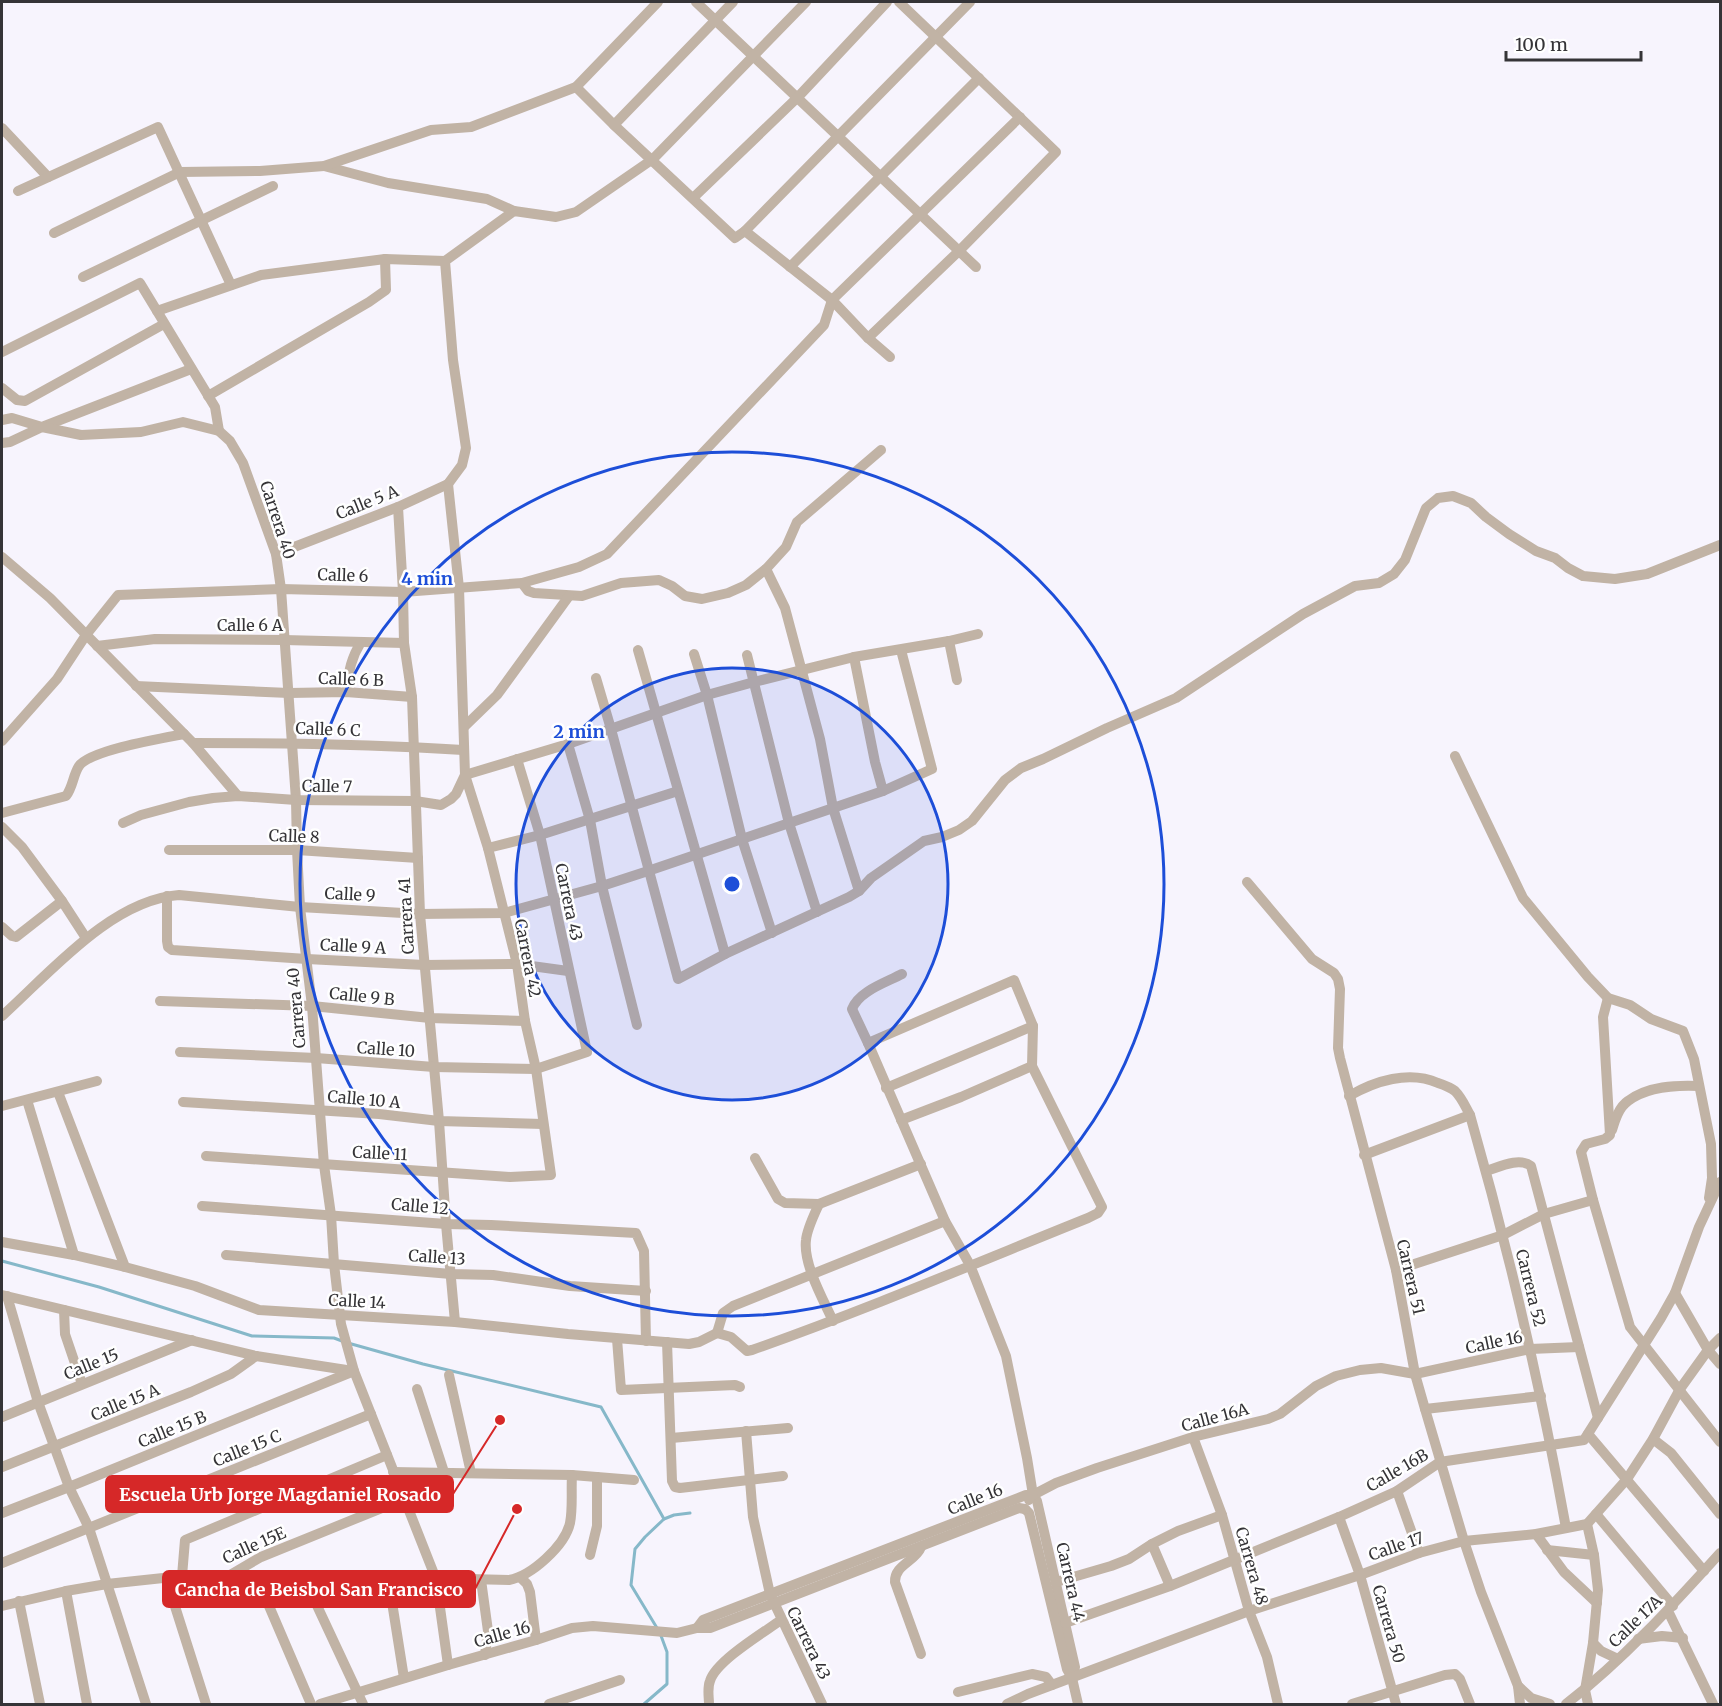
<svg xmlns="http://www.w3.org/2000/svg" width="1722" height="1706" font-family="Merriweather,serif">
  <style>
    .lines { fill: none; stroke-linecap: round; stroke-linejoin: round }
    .stream { stroke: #86b8c9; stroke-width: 3 }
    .street { stroke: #c1b3a5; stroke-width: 10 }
    .ring { fill: none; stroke: #1d4ed8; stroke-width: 3 }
    .labels { text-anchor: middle; stroke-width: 5; stroke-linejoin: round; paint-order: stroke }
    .street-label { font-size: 16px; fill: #353437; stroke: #fff }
    .centre { fill: #1d4ed8; stroke: #fff; stroke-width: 3 }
    .ring-label { font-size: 18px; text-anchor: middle; font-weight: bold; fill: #1d4ed8; stroke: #fff; stroke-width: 5; stroke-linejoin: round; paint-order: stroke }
    .leader { fill: none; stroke: #d62828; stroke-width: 2 }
    .callout-dot { fill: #d62828; stroke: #fff; stroke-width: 2 }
    .callout { fill: #d62828; stroke: #d62828; stroke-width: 2 }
    .callout-label { font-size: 18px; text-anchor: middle; font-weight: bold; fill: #fff }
  </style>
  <rect width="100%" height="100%" fill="#f7f4fd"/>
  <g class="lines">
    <g class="stream">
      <polyline points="2,1261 99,1287 252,1336 334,1338 342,1341"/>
      <polyline points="348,1343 423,1364 601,1407 664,1519"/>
      <polyline points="657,1628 631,1585 635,1549 645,1537 664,1519 674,1515 690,1513"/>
      <polyline points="644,1704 667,1684 667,1652 660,1633"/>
    </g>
    <g class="street">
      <polyline points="696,2 976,267"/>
      <polyline points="576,87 614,125 735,238 745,231 832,300 868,338 890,357"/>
      <polyline points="614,125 733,2"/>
      <polyline points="2,128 48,177"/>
      <polyline points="324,166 388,183 487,199 514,211"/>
      <polyline points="18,191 158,127 231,285"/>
      <polyline points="693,198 798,97 887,2"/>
      <polyline points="745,231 970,2"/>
      <polyline points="54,233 180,172 260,171 324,166 431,130 471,127 576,87 658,2"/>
      <polyline points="790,267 979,78"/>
      <polyline points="83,277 273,186"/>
      <polyline points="868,338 959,251 1056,152 899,2"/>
      <polyline points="2,352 140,283 157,311"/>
      <polyline points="2,388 17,400 25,401 164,324"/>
      <polyline points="208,396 369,302 386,290 385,259"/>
      <polyline points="2,420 12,418 42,427 191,369"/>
      <polyline points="219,431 215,407 157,311 261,275 385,259 445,261"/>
      <polyline points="2,443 10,442 42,427 81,435 141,432 183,422 219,431 230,441 243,463 276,554 281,589 296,800 297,850 300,907 312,1006 324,1165 331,1215 334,1264 341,1324 354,1371 436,1579 448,1665"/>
      <polyline points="398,507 403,592 404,643 412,697 420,914 439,1121 446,1224 455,1322"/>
      <polyline points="276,554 398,507 448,484 462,465 466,448 453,360 445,261 514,211 556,217 576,212 653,159 806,2"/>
      <polyline points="2,557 50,598 193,743 238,796"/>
      <polyline points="766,569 785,608 820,739 833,808 859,891"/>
      <polyline points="522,583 528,591 534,593 582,596 621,583 659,580 672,586 685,596 702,599 728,593 746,585 766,569 786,547 797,522 881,450"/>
      <polyline points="949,641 957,680"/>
      <polyline points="97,646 155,639 284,640 404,643"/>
      <polyline points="638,650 725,954"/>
      <polyline points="694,654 707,695 742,839 772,933"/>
      <polyline points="747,655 789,823 817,912"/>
      <polyline points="854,657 875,762 883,791"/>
      <polyline points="596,678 611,729 678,979 725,954 849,897 859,891 871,878 924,841 942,837 959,830 972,821 1005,780 1021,768 1043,759 1107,728 1176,698 1303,614 1355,586 1379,583 1394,574 1405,560 1426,508 1438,498 1453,496 1471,503 1486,517 1509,534 1536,551 1555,558 1568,568 1583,576 1615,579 1647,574 1720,545"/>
      <polyline points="136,686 289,693 346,692 412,697"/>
      <path d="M346,692C349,672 350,660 361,642"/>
      <polyline points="464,727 497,695 569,596"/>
      <polyline points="2,741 57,679 86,635 118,595 281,589 403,592 522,583 579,567 607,554 824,325 832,300 1020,117"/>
      <path d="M193,743C283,743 373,744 463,750"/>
      <polyline points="568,744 590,820 602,886 637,1025"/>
      <polyline points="1455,756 1523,898 1588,977 1608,998 1630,1005 1651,1019 1683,1031 1694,1059 1711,1144 1712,1178 1709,1198"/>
      <path d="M2,813L66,796C73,787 73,775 79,766C90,750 163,738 184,734"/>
      <polyline points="123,823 141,815 189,802 213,798 238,796 296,800 415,801 441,805 451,799 456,794 465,775 568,744 707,695 754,682 854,657 949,641 978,634"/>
      <polyline points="2,827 22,847 62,901 86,938"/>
      <polyline points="488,848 540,835 678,791"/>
      <polyline points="169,850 297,850 418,858"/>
      <polyline points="1247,882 1312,959 1334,973 1338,979 1340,989 1338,1048 1340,1058 1396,1270 1415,1374 1425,1409 1464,1541 1481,1592 1518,1686 1520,1704"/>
      <polyline points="167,896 167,941 168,947 172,950 307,959 424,965 517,964 568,971"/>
      <polyline points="2,927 12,936 16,937 62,901"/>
      <polyline points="1608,998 1603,1017 1610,1135 1605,1139 1586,1144 1581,1152 1593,1200 1630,1327 1720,1442"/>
      <polyline points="160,1001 312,1006 430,1018 525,1021"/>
      <path d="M2,1016C50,973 111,900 179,895L300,907L420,914L504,913L602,886L648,871L883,791L932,769L901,650"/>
      <path d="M868,1043L852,1009C859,991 885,983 902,974"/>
      <polyline points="180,1052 316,1058 434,1067 536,1069 587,1052 540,835 517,759"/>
      <polyline points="886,1088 1033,1026"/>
      <polyline points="58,1092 125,1267"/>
      <path d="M1349,1096C1375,1081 1409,1070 1438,1083C1444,1085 1450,1087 1455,1091C1462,1098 1465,1106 1470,1115C1509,1251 1541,1389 1566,1528"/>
      <polyline points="27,1100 74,1255"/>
      <polyline points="183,1102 379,1114 439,1121 543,1124"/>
      <polyline points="2,1106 97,1081"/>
      <polyline points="901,1120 961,1097 1032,1066"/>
      <path d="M1612,1130C1615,1120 1619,1107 1628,1101C1648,1086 1676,1085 1699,1086"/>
      <polyline points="1364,1155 1470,1115"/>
      <polyline points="206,1156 510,1177 551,1175 536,1069 525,1021 517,964 488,848 465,775 459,588 448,484"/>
      <polyline points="755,1158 778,1199 785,1203 819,1204 921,1164"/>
      <path d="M1486,1171C1499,1167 1519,1157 1531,1166L1598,1418"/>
      <path d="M819,1204C814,1215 807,1229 806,1240C803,1264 823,1299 833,1321"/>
      <polyline points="202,1206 446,1224 491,1225 636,1233 644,1251 646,1341"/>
      <polyline points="2,1242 74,1255 125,1267 195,1286 259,1310 455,1322 568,1334 689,1344 699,1342 717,1333"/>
      <polyline points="226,1255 451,1274 493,1275 570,1286 646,1291"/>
      <polyline points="1396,1270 1503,1235 1544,1214 1593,1200"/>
      <polyline points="1675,1293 1708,1350 1720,1364"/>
      <polyline points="2,1295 256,1356 353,1371"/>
      <polyline points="7,1296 38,1402 69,1487 89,1528 146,1704"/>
      <polyline points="64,1310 65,1334 82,1384"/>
      <path d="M717,1333L731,1337L747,1351L752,1350C865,1310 976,1263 1088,1218L1098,1213L1102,1207L1097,1197L1032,1066L1033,1026L1014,980L868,1043L945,1221L970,1265L1006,1356L1027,1458L1033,1495L1037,1501L1075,1667L1072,1678"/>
      <polyline points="717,1333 723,1313 733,1306 945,1221"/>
      <polyline points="617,1339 621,1390 735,1385 740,1387"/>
      <polyline points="667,1342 672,1481 675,1487 680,1488 783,1476"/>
      <polyline points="449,1375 471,1473"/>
      <polyline points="417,1389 444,1472"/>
      <polyline points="1425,1409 1541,1396"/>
      <polyline points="2,1417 192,1340"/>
      <polyline points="746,1431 753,1517 770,1594 822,1704"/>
      <polyline points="1588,1434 1704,1571"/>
      <polyline points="1193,1437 1222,1515 1249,1611 1267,1657 1278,1704"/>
      <polyline points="671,1438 788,1428"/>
      <polyline points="1653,1439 1671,1453 1720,1514"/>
      <polyline points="2,1467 191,1392 231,1374 256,1356"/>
      <polyline points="393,1472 572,1475 634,1480"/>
      <polyline points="1397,1491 1419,1553"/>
      <polyline points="1029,1500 1033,1495 1056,1483 1097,1468 1193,1437 1268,1419 1280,1414 1316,1386 1336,1376 1360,1370 1381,1368 1415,1374 1530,1349 1579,1347"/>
      <polyline points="1025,1509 1029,1513 1067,1669 1072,1678 1078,1704"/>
      <polyline points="2,1513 69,1487 354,1371"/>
      <polyline points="1596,1514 1673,1606"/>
      <polyline points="1339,1517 1360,1575 1396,1704"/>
      <polyline points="1587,1524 1594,1555 1598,1590 1593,1643 1585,1690 1588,1704"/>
      <polyline points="1536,1534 1564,1572 1597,1603"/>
      <polyline points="1152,1544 1170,1586"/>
      <path d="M921,1547C916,1561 894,1565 895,1582L921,1654"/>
      <polyline points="1547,1550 1594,1555"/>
      <polyline points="590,1555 597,1526 597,1477"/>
      <polyline points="2,1563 371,1414"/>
      <polyline points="230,1575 261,1557 404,1499"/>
      <polyline points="182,1576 185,1540 387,1455"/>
      <polyline points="388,1577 404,1678"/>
      <polyline points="166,1578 206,1704"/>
      <polyline points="257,1578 311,1704"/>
      <polyline points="521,1578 527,1584 530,1592 536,1640"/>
      <polyline points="305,1580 363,1704"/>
      <polyline points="481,1580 488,1631 485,1655"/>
      <polyline points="1056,1582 1111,1566 1129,1559 1152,1544 1178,1531 1222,1515"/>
      <polyline points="66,1591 87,1704"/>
      <polyline points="19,1601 40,1704"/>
      <path d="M2,1606L66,1591L107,1584L182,1576L230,1575L305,1580L388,1577L509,1580C531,1576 565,1546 570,1523C573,1508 571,1491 572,1475"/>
      <polyline points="1668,1611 1713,1704"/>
      <polyline points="1065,1623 1170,1586 1339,1517 1397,1491 1440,1462 1584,1440 1661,1318 1675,1293 1699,1227 1720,1182"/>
      <polyline points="697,1628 703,1620 1026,1495 1033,1495"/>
      <polyline points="1638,1639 1662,1636 1683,1638"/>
      <polyline points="1593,1643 1601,1651 1618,1659"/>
      <polyline points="1518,1686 1531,1698 1550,1704"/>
      <polyline points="958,1692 1032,1674 1046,1677 1052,1685"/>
      <polyline points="320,1704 448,1665 536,1640 572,1628 593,1626 677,1633 697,1628 710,1628 1019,1508 1025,1509"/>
      <polyline points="549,1704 620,1680"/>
      <path d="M709,1704C709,1697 707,1688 710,1681C716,1661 763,1633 781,1620"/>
      <polyline points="1007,1704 1028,1694 1249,1611 1360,1575 1419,1553 1464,1541 1536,1534 1587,1524 1627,1479 1653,1439 1680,1389 1708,1350 1720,1338"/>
      <polyline points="1352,1704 1445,1675 1455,1674 1460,1679 1470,1704"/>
      <path d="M1566,1704C1623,1660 1672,1606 1720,1553"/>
    </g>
  </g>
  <circle cx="732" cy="884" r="216" fill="#1d4ed8" fill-opacity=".12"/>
  <g class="ring">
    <circle cx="732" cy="884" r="216"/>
    <circle cx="732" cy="884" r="432"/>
  </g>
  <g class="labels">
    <g class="street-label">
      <text transform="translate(367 502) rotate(-22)" y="6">Calle 5 A</text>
      <text transform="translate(278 520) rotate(72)" y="6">Carrera 40</text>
      <text transform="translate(343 575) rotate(2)" y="6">Calle 6</text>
      <text x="250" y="631">Calle 6 A</text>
      <text transform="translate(351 679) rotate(2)" y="6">Calle 6 B</text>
      <text transform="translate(328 729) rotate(2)" y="6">Calle 6 C</text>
      <text transform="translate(327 786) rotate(1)" y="6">Calle 7</text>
      <text transform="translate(294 836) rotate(2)" y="6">Calle 8</text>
      <text transform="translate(350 894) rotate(3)" y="6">Calle 9</text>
      <text transform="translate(569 902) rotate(78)" y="6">Carrera 43</text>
      <text transform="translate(406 916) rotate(-93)" y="6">Carrera 41</text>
      <text transform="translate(353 946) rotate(3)" y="6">Calle 9 A</text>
      <text transform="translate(528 958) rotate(79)" y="6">Carrera 42</text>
      <text transform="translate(362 996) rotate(6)" y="6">Calle 9 B</text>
      <text transform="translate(296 1008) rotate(-95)" y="6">Carrera 40</text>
      <text transform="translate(386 1049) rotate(4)" y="6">Calle 10</text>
      <text transform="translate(364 1099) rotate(5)" y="6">Calle 10 A</text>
      <text transform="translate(380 1153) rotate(3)" y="6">Calle 11</text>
      <text transform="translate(420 1206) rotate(5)" y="6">Calle 12</text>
      <text transform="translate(437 1257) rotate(4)" y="6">Calle 13</text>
      <text transform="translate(1411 1277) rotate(77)" y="6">Carrera 51</text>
      <text transform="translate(1531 1288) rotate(76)" y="6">Carrera 52</text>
      <text transform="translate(357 1301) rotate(3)" y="6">Calle 14</text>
      <text transform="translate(1494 1342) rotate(-12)" y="6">Calle 16</text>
      <text transform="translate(91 1364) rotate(-22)" y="6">Calle 15</text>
      <text transform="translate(125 1402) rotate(-22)" y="6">Calle 15 A</text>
      <text transform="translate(1215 1417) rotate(-15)" y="6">Calle 16A</text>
      <text transform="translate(172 1429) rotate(-22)" y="6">Calle 15 B</text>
      <text transform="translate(247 1448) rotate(-22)" y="6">Calle 15 C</text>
      <text transform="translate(1397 1470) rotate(-30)" y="6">Calle 16B</text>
      <text transform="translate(975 1499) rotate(-22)" y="6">Calle 16</text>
      <text transform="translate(254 1545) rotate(-24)" y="6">Calle 15E</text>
      <text transform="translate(1396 1546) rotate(-19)" y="6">Calle 17</text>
      <text transform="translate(1252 1566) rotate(74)" y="6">Carrera 48</text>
      <text transform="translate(1071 1582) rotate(77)" y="6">Carrera 44</text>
      <text transform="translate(1635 1621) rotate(-44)" y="6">Calle 17A</text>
      <text transform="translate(1389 1624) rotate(74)" y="6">Carrera 50</text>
      <text transform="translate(502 1634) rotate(-16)" y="6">Calle 16</text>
      <text transform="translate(809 1643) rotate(64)" y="6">Carrera 43</text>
    </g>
  </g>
  <circle cx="732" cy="884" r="9" class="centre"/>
  <g class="ring-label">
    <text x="427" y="585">4 min</text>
    <text x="579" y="738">2 min</text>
  </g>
  <path class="leader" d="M500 1420L453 1494M517 1509L475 1589"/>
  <g class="callout-dot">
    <circle cx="500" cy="1420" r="6"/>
    <circle cx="517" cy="1509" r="6"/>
  </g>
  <g class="callout">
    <rect x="106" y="1476" width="347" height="36" rx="6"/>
    <rect x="163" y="1571" width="312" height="36" rx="6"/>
  </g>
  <g class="callout-label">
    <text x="280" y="1501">Escuela Urb Jorge Magdaniel Rosado</text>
    <text x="319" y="1596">Cancha de Beisbol San Francisco</text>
  </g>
  <rect width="1722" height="1706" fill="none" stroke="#353437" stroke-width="6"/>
  <path d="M1506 51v9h135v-9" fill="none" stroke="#353437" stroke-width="3"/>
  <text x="1515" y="51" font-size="18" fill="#353437" stroke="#ffffff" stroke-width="4.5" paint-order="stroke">100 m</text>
</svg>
